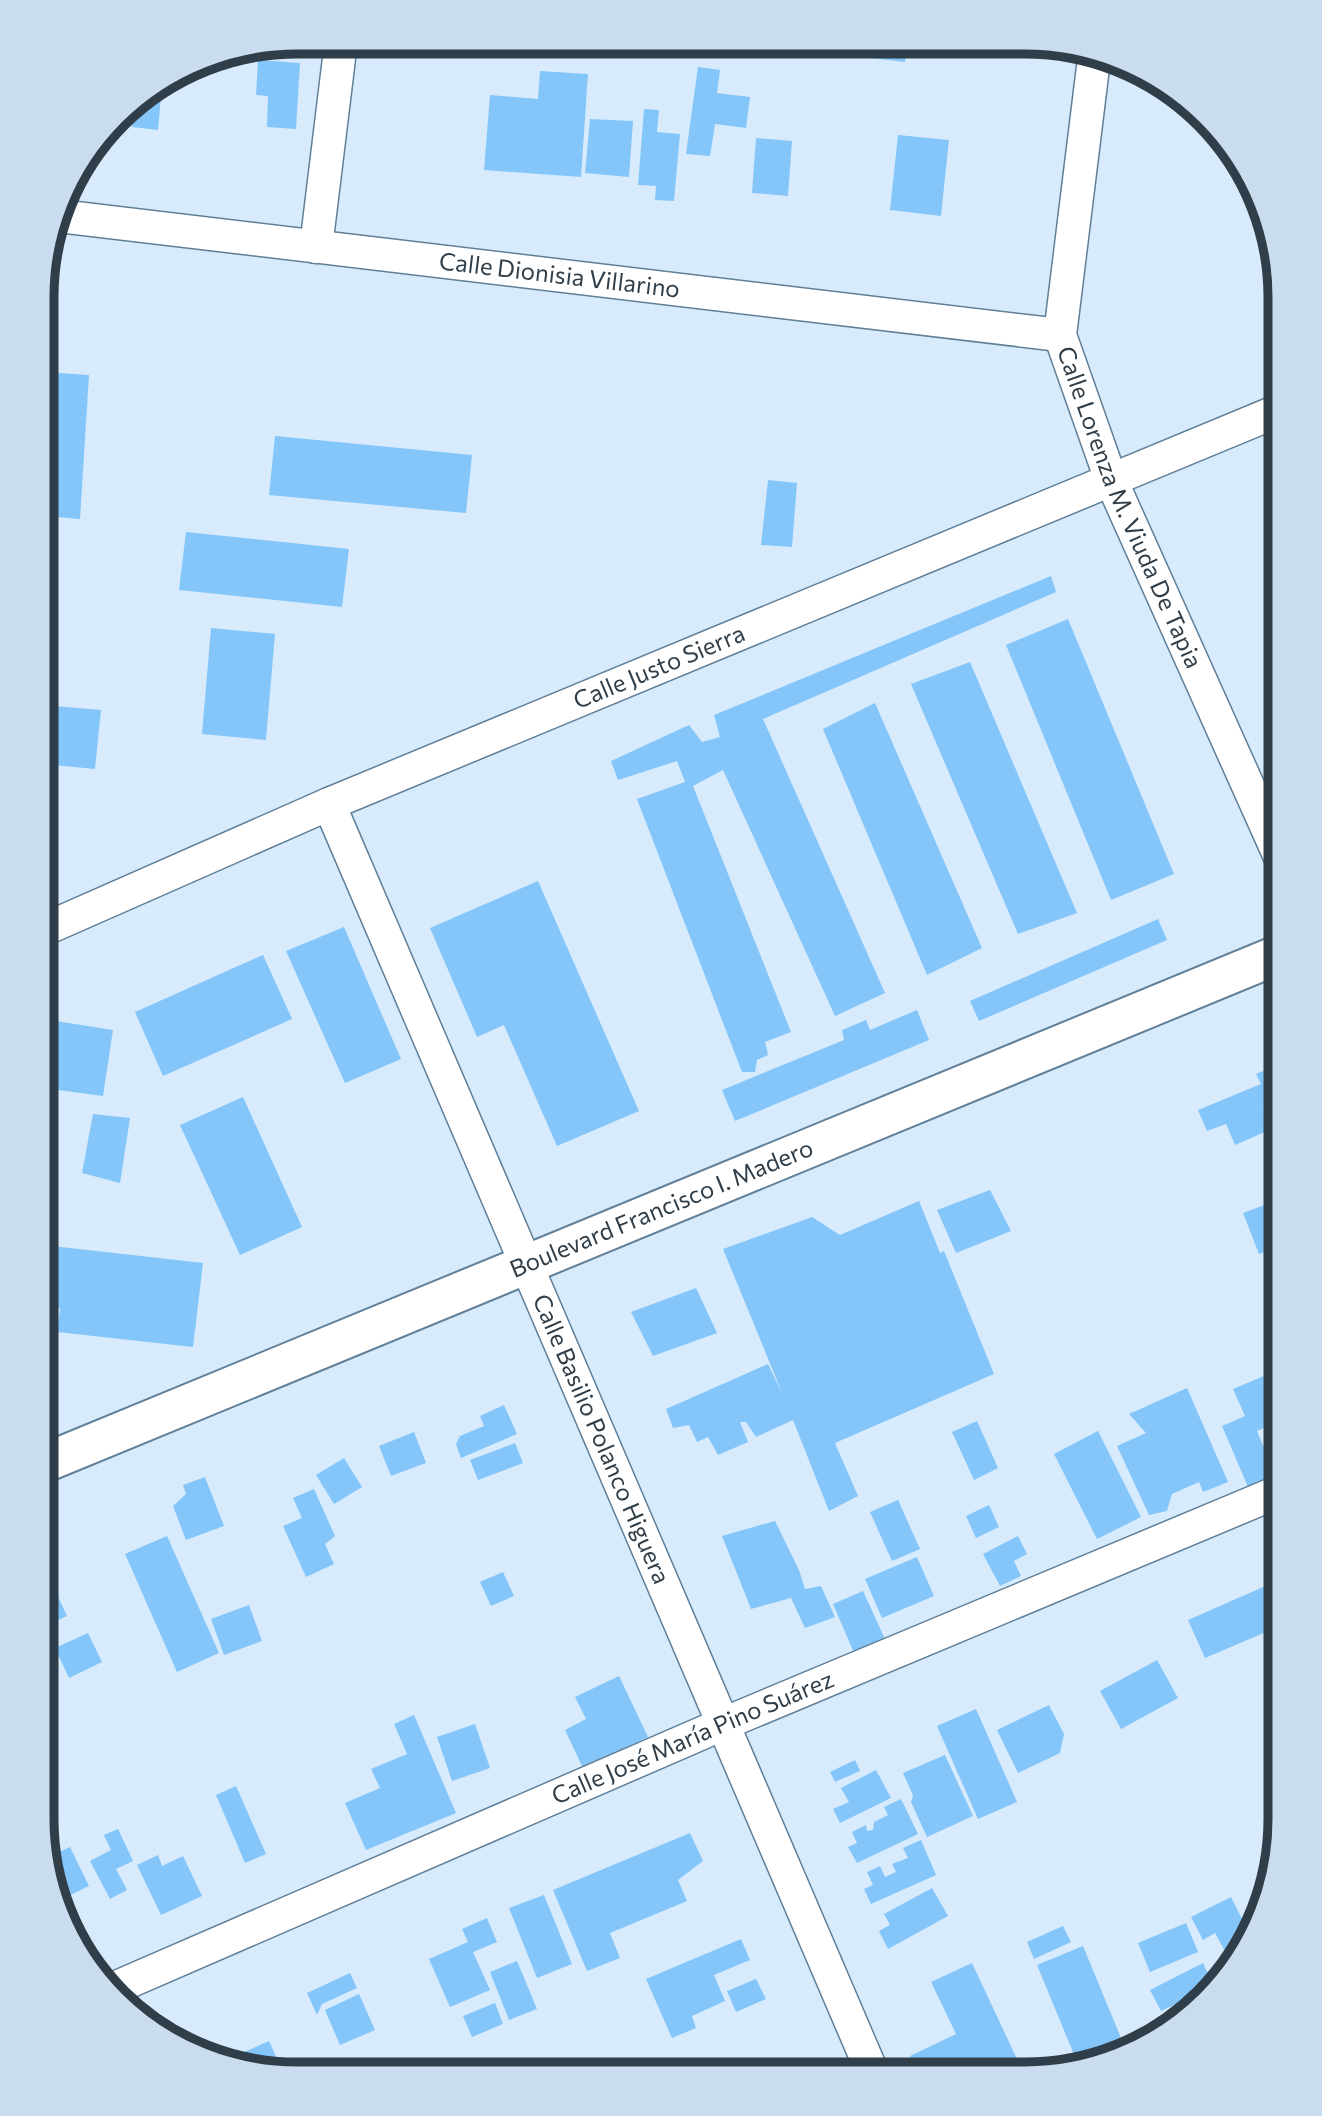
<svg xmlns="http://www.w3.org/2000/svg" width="1322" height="2116" font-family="Commissioner,sans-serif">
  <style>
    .building { fill: #84c6fa }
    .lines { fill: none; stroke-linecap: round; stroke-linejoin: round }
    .street-casing { stroke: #607f98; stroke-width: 35 }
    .secondary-casing { stroke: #607f98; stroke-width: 42 }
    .street { stroke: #fff; stroke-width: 32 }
    .secondary { stroke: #fff; stroke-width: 38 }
    .labels { text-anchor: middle; stroke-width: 6; stroke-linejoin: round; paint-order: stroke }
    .street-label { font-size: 24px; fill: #303e49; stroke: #d7ebfc }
    .rim { fill: none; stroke: #303e49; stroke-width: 9 }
  </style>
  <rect width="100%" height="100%" fill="#d7ebfc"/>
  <g class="building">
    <polygon points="491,43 509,43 509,52 491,51"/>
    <polygon points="863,44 941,44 940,50 906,48 905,62 864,57"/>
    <polygon points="258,60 300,63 296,129 267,127 268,96 256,95"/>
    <polygon points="698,67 720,70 717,93 750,97 746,128 715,124 710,156 686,154"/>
    <polygon points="188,69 186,84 166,82"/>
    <polygon points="540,71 588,74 581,177 484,170 490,95 538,99"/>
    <polygon points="162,85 158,130 132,127 135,102"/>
    <polygon points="644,109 659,110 657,132 680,134 674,201 655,200 656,186 638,185"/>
    <polygon points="590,119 633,121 629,177 585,173"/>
    <polygon points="898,135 949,140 941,216 890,210"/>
    <polygon points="756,138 792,141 788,196 752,193"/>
    <polygon points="44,372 89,375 80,519 44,516"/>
    <polygon points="275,436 472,455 466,513 269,495"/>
    <polygon points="768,480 797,483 792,547 761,545"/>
    <polygon points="186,532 349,549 342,607 179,590"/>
    <polygon points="1051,576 1056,592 763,719 885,993 835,1016 723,770 693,786 791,1032 765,1042 768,1055 757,1060 755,1072 742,1072 637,799 685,782 677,761 618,780 611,761 689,725 702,742 720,737 714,715"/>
    <polygon points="1068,619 1174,874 1111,900 1006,645"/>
    <polygon points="211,628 275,634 266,740 202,734"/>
    <polygon points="970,662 1077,913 1018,934 911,684"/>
    <polygon points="875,703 982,948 927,975 823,729"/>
    <polygon points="44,705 101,710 95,769 43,764"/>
    <polygon points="538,881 639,1111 557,1146 504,1025 477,1037 430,928"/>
    <polygon points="1158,919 1167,940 979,1021 970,1001"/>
    <polygon points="344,927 401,1059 345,1083 286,951"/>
    <polygon points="263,955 292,1019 163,1076 135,1012"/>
    <polygon points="917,1010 929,1040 735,1121 722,1090 844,1040 842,1030 866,1020 870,1030"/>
    <polygon points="43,1019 113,1030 103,1096 43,1088"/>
    <polygon points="1280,1064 1280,1103 1263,1110 1272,1129 1235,1145 1226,1124 1207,1131 1198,1110 1261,1084 1256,1074"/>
    <polygon points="243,1097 302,1227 240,1255 180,1125"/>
    <polygon points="93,1114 130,1118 120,1183 82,1173"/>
    <polygon points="990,1190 1011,1231 956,1253 937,1210"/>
    <polygon points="1280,1199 1280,1246 1259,1254 1243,1213"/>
    <polygon points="919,1201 940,1253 944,1251 994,1374 835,1443 858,1496 829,1511 793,1420 756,1437 746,1422 740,1422 748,1442 718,1455 708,1437 697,1442 689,1425 673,1428 666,1409 768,1364 783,1395 723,1249 812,1217 840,1235"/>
    <polygon points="43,1245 203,1263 193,1347 57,1332 60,1308 43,1306"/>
    <polygon points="696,1288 717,1333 653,1356 631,1312"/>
    <polygon points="1280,1369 1280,1421 1257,1431 1276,1475 1248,1487 1222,1426 1245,1416 1233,1389"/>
    <polygon points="1187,1388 1228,1482 1203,1492 1199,1482 1172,1494 1167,1511 1149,1515 1117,1446 1146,1433 1129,1414"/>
    <polygon points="504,1405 517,1434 461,1458 456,1444 460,1436 484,1426 480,1416"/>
    <polygon points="977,1421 998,1468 974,1480 952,1432"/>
    <polygon points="1098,1431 1141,1517 1097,1539 1054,1454"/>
    <polygon points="414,1432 426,1463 391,1476 379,1446"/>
    <polygon points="515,1443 523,1463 478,1480 470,1460"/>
    <polygon points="344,1458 362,1487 334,1504 316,1475"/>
    <polygon points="205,1477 224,1526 186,1540 173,1506 186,1494 183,1485"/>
    <polygon points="314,1489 335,1536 325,1544 334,1564 306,1577 283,1526 302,1518 293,1498"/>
    <polygon points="898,1500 920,1549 892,1561 870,1512"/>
    <polygon points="989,1505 999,1527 976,1538 966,1516"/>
    <polygon points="775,1521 799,1570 805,1589 821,1586 835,1617 805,1628 791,1598 751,1609 722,1536"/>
    <polygon points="167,1536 219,1653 177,1672 125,1554"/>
    <polygon points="1018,1536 1027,1554 1014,1561 1021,1576 1000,1586 983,1554"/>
    <polygon points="917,1557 934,1596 882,1618 865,1579"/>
    <polygon points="503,1572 514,1596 491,1606 480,1582"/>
    <polygon points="1270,1584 1280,1604 1280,1626 1205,1658 1188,1620"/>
    <polygon points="53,1586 67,1616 42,1627 42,1591"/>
    <polygon points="863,1591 885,1639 854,1653 833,1604"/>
    <polygon points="249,1605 262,1641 224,1655 211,1619"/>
    <polygon points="88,1633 102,1662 69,1678 55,1648"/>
    <polygon points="1157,1660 1178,1698 1121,1729 1100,1691"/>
    <polygon points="619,1676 648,1737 583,1768 565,1730 586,1719 575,1697"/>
    <polygon points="42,1679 48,1695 42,1697"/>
    <polygon points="1049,1705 1064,1734 1060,1753 1018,1773 997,1730"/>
    <polygon points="976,1709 1017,1802 978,1819 937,1726"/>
    <polygon points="414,1715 456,1813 366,1850 345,1803 380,1788 371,1769 407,1754 394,1724"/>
    <polygon points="475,1724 490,1768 452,1781 437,1737"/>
    <polygon points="945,1755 973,1816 927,1837 911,1802 913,1795 903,1773"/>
    <polygon points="855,1760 860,1771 835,1782 830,1772"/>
    <polygon points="876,1770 891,1798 840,1823 833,1809 849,1802 841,1788"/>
    <polygon points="236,1786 266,1854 245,1863 216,1795"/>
    <polygon points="901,1799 918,1834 857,1863 848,1847 857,1843 852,1832 866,1825 867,1831 873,1830 874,1822 888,1815 884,1807"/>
    <polygon points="118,1829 133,1861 116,1869 127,1890 110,1899 90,1861 111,1850 104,1835"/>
    <polygon points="690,1833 703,1861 678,1880 687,1901 610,1933 620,1958 587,1971 553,1890"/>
    <polygon points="921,1840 936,1875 871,1904 864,1889 873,1885 867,1872 880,1866 885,1877 896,1872 892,1864 908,1858 903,1848"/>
    <polygon points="70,1847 89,1886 58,1901 53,1876 60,1873 51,1856"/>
    <polygon points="158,1855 162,1866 183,1856 202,1896 161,1915 137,1865"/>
    <polygon points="932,1888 948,1916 888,1949 879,1931 890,1925 884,1914"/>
    <polygon points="544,1895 572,1964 537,1978 509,1908"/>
    <polygon points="1231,1897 1249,1933 1237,1957 1230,1960 1215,1933 1203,1940 1191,1917"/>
    <polygon points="487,1918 497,1942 473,1952 490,1990 450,2007 429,1959 468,1942 462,1929"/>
    <polygon points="1186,1923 1198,1952 1150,1972 1138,1943"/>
    <polygon points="1063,1926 1071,1942 1034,1959 1027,1942"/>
    <polygon points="741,1939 750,1960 714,1975 725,2001 692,2016 696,2028 672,2038 646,1979"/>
    <polygon points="1083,1946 1121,2038 1075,2057 1037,1965"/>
    <polygon points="517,1961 537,2009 509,2020 490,1972"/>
    <polygon points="972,1963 1024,2074 918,2074 910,2056 956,2034 931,1982"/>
    <polygon points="1203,1963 1214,1987 1185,2017 1178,2003 1161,2011 1150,1990"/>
    <polygon points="350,1973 357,1988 322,2004 317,2015 307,1993"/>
    <polygon points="756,1979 766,1999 736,2012 727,1991"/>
    <polygon points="359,1994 375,2030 340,2045 325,2010"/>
    <polygon points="495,2003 503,2024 472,2037 463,2016"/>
    <polygon points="269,2041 283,2072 264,2072 230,2058"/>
  </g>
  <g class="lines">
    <defs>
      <g id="street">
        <path id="s1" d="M1094,59L1060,335L1111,480L1280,857"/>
        <path id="s2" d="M59,216L1060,335"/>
        <polyline points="316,247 341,42"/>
        <path id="s3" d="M329,804L873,2074"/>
        <path id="s4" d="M43,930L329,804L1280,410"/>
        <path id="s5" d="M110,1990L723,1724L1280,1491"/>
      </g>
      <g id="secondary">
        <path id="s6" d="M42,1464L1280,954"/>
      </g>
    </defs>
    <use href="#street" class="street-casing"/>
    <use href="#secondary" class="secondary-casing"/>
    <use href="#street" class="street"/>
    <use href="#secondary" class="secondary"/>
  </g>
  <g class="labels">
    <g class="street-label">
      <text dy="8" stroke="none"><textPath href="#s2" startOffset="504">Calle Dionisia Villarino</textPath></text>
      <text dy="8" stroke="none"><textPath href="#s1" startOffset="464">Calle Lorenza M. Viuda De Tapia</textPath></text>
      <text dy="8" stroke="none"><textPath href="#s4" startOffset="670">Calle Justo Sierra</textPath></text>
      <text dy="8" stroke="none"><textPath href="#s6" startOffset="670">Boulevard Francisco I. Madero</textPath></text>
      <text dy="8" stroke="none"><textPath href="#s3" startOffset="691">Calle Basilio Polanco Higuera</textPath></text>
      <text dy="8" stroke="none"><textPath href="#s5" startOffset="635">Calle José María Pino Suárez</textPath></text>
    </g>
  </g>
  <path d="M0 0H1322V2116H0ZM297 54H1025A243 243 0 0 1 1268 297V1819A243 243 0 0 1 1025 2062H297A243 243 0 0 1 54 1819V297A243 243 0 0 1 297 54Z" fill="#caddee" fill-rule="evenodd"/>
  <path class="rim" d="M297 54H1025A243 243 0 0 1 1268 297V1819A243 243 0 0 1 1025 2062H297A243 243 0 0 1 54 1819V297A243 243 0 0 1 297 54Z"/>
</svg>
